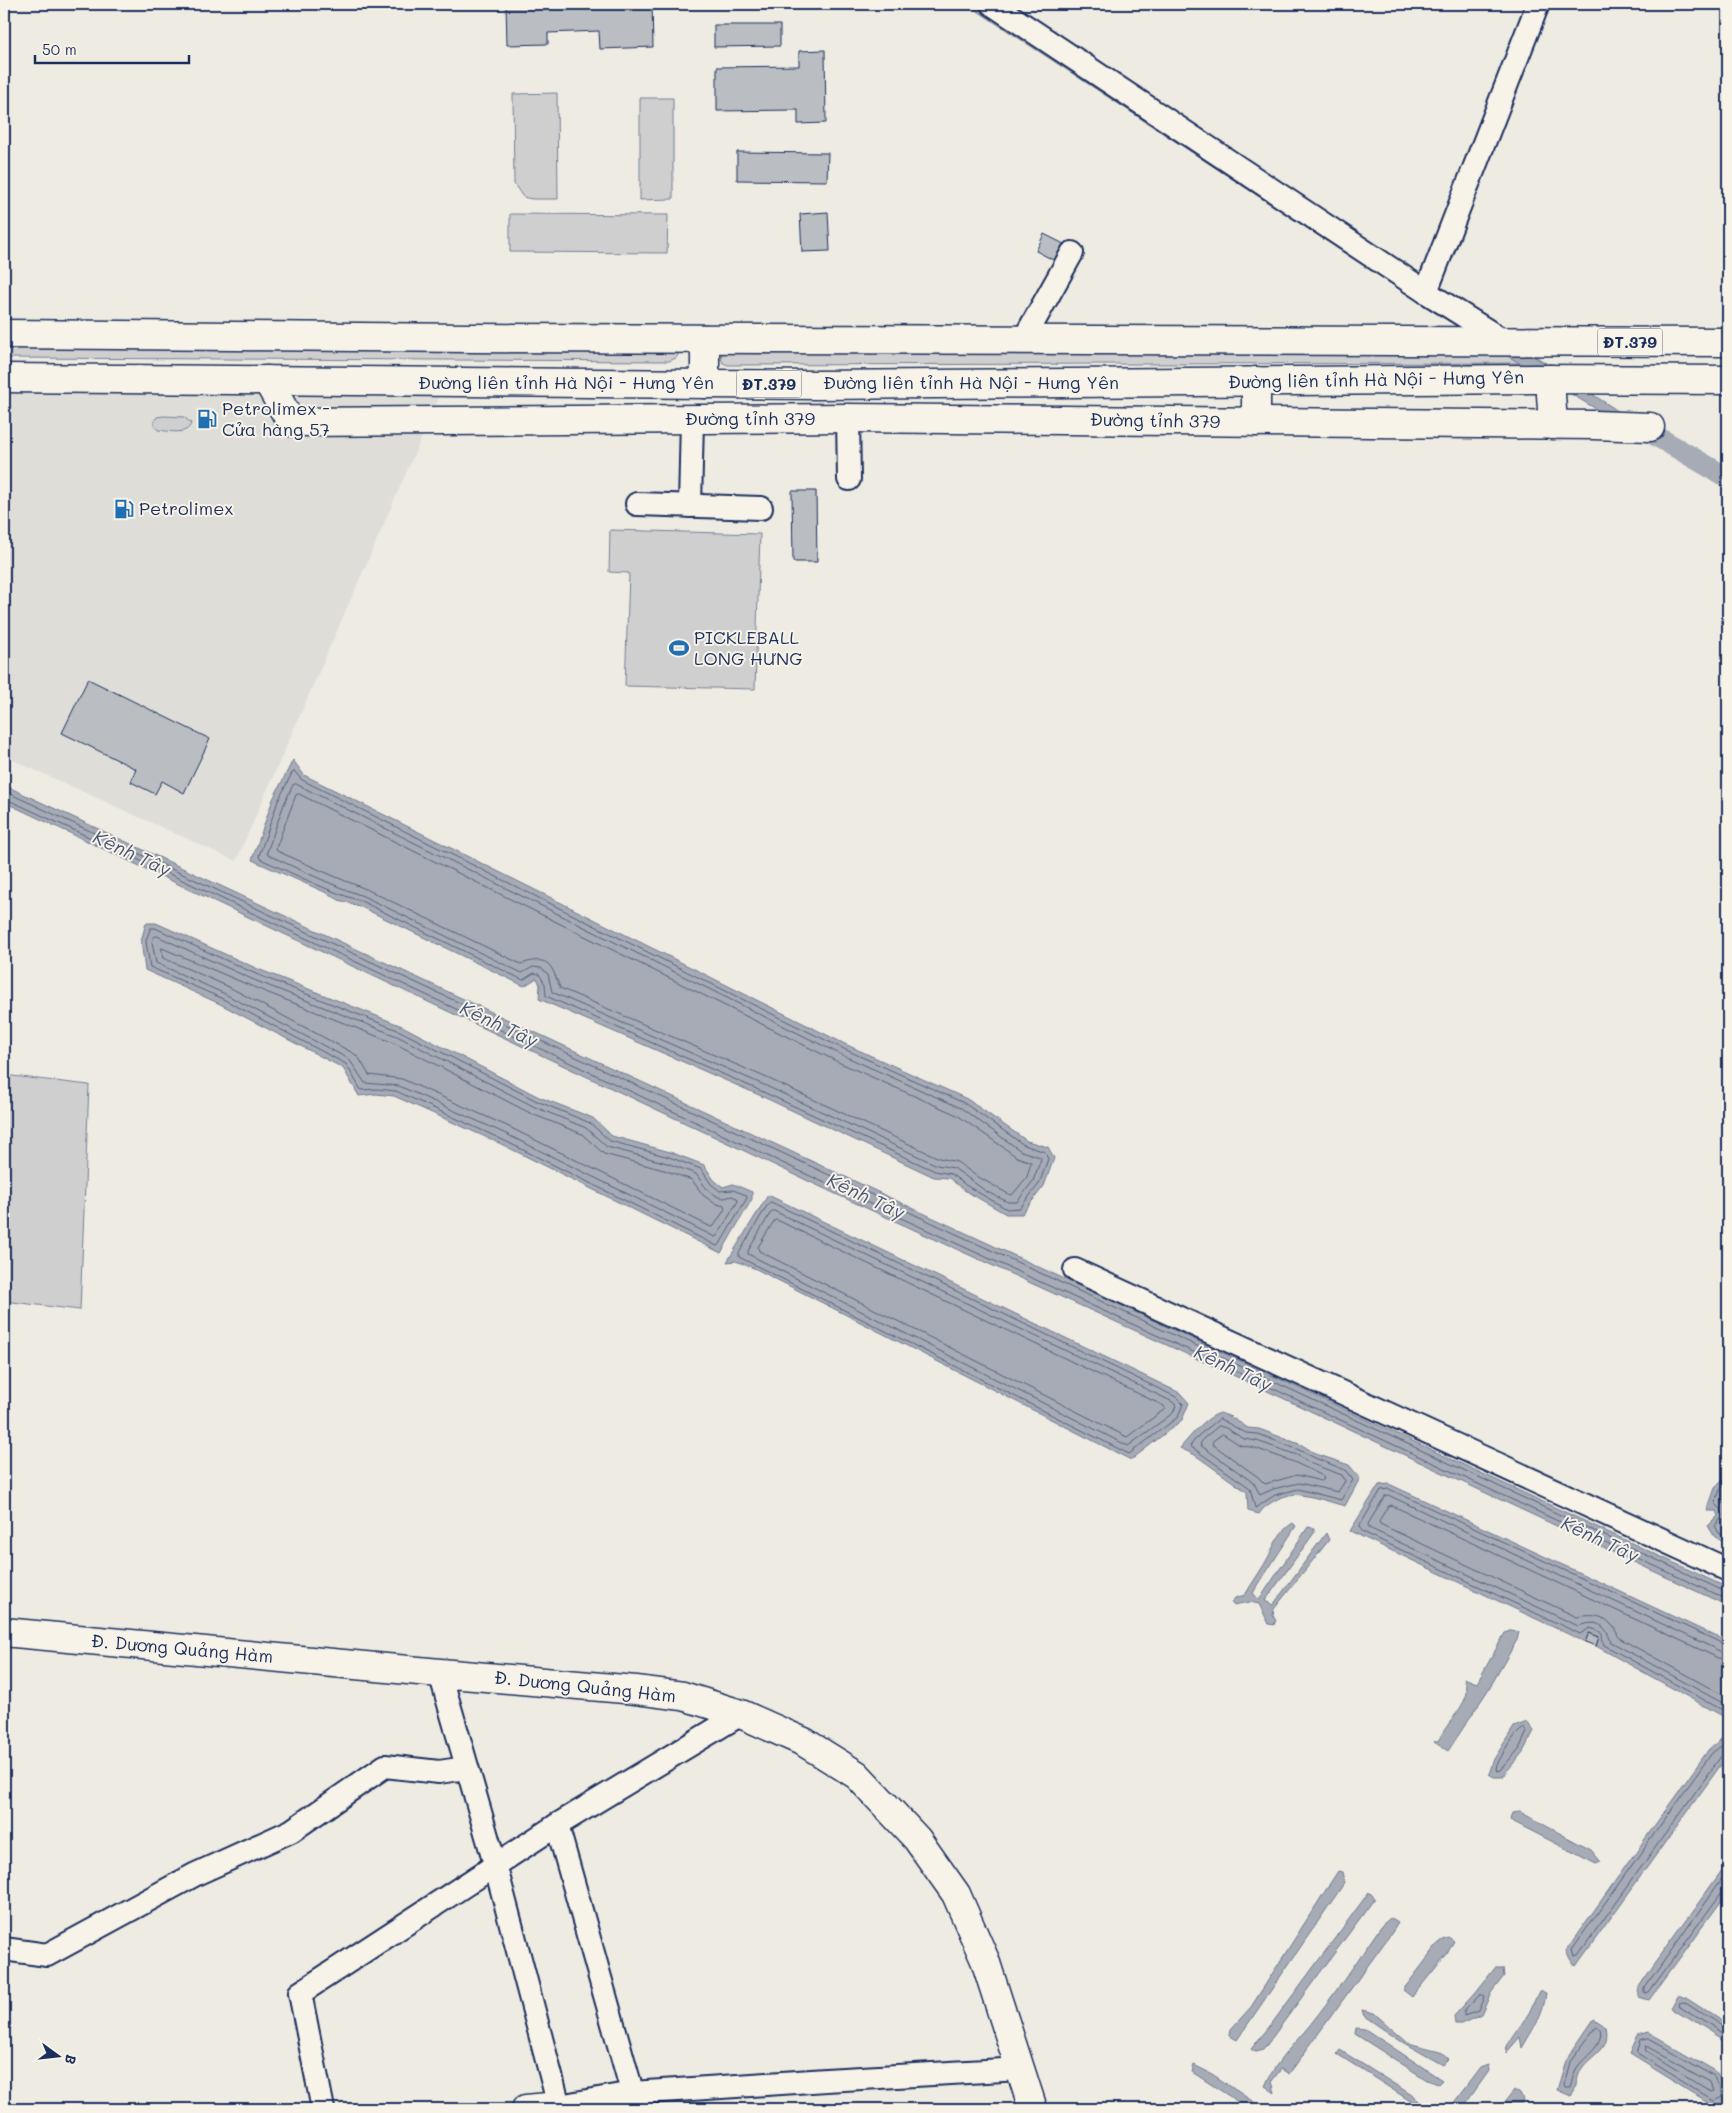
<svg xmlns="http://www.w3.org/2000/svg" width="1732" height="2113" font-family="Mali,sans-serif">
  <style>
    .built { fill: #deddd8 }
    .green { fill: #cfcfcf; stroke: #757f96 }
    .water { fill: #a6abb5; stroke: #6e7992 }
    .lines { fill: none; stroke-linecap: round; stroke-linejoin: round }
    .shore { stroke: #536181; stroke-width: 1 }
    .canal { stroke: #a6abb5; stroke-width: 21 }
    .building { fill: #babdc2; stroke: #1b2f5e }
    .street-casing { stroke: #1b2f5e; stroke-width: 26 }
    .secondary-casing { stroke: #1b2f5e; stroke-width: 31 }
    .primary-casing { stroke: #1b2f5e; stroke-width: 31 }
    .highway-casing { stroke: #1b2f5e; stroke-width: 31 }
    .street { stroke: #f7f3e8; stroke-width: 22 }
    .secondary { stroke: #f7f3e8; stroke-width: 28 }
    .primary { stroke: #f7f3e8; stroke-width: 28 }
    .highway { stroke: #f7f3e8; stroke-width: 28 }
    .labels { text-anchor: middle; stroke-width: 4; stroke-linejoin: round; paint-order: stroke }
    .shield { fill: #f7f3e8; stroke: #5d6a87; stroke-width: 1 }
    .shield-label { font-size: 16px; font-weight: bold; fill: #1b2f5e }
    .street-label { font-size: 18px; fill: #1b2f5e; stroke: #f7f3e8 }
    .poi-label { font-size: 18px; fill: #1b2f5e; stroke: #f7f3e8; text-anchor: start }
    .water-label { font-size: 19px; font-style: italic; fill: #455478; stroke: #f7f3e8 }
  </style>
  <rect width="100%" height="100%" fill="#eeebe2"/>
  <filter id="ink" filterUnits="userSpaceOnUse"><feTurbulence type="fractalNoise" baseFrequency=".02" numOctaves="2"/><feDisplacementMap in="SourceGraphic" scale="10" xChannelSelector="R" yChannelSelector="G"/><feConvolveMatrix kernelMatrix="1 2 1 2 8 2 1 2 1" color-interpolation-filters="sRGB"/></filter>
  <g filter="url(#ink)">
    <polygon class="built" points="4,378 446,382 236,861 4,756"/>
    <g class="green">
      <polygon points="557,93 558,199 532,199 523,197 514,184 513,94"/>
      <polygon points="640,98 673,98 673,199 640,200"/>
      <polygon points="510,214 668,215 667,253 510,252"/>
      <polygon points="4,347 674,349 679,353 676,358 669,361 4,358"/>
      <polygon points="723,351 1532,354 1546,363 728,365 723,363 721,358"/>
      <path d="M164,416L184,417L191,423C188,436 169,431 158,430L154,425V421L157,417Z"/>
      <polygon points="610,530 760,534 755,689 625,686 629,573 609,572"/>
      <polygon points="4,1075 89,1085 80,1310 4,1301"/>
    </g>
    <g class="water">
      <polygon points="967,4 990,4 1669,444 1663,449 1434,312"/>
      <polygon points="293,760 304,775 847,1045 967,1099 1027,1141 1048,1147 1054,1158 1044,1186 1022,1214 1006,1214 964,1190 949,1178 934,1177 759,1095 539,999 540,985 537,978 524,986 359,906 339,900 327,893 252,860 273,799"/>
      <polygon points="4,785 1728,1588 1728,1606 1261,1388 840,1196 4,802"/>
      <polygon points="146,923 156,923 258,969 402,1026 539,1097 593,1118 612,1136 670,1152 704,1165 714,1180 723,1187 733,1184 752,1192 752,1199 721,1253 499,1143 394,1096 376,1094 359,1096 343,1068 218,1003 145,970 141,941"/>
      <polygon points="768,1195 1180,1393 1189,1403 1182,1420 1131,1460 756,1269 736,1261 727,1262"/>
      <path d="M1220,1413L1231,1417L1248,1428L1259,1429L1302,1445L1316,1454L1349,1465L1360,1478L1345,1506C1330,1502 1316,1497 1301,1495C1287,1492 1266,1503 1259,1514L1248,1511L1247,1492L1195,1455L1180,1448C1191,1436 1204,1418 1220,1413Z"/>
      <polygon points="1728,1472 1728,1543 1715,1537 1708,1526 1718,1516 1716,1511 1707,1511 1715,1488 1726,1477"/>
      <polygon points="1389,1484 1728,1642 1728,1719 1596,1646 1599,1637 1589,1633 1585,1642 1350,1531 1379,1485"/>
      <path d="M1293,1523L1296,1526L1253,1593L1259,1600L1308,1527L1314,1528V1533L1265,1601L1273,1605L1326,1533L1329,1540L1274,1609L1273,1616L1276,1620L1274,1625L1269,1624L1259,1604L1250,1602L1233,1605L1231,1602L1235,1598L1245,1595C1253,1581 1263,1568 1270,1554C1276,1541 1280,1531 1293,1523Z"/>
      <path d="M1512,1630L1519,1632L1517,1640L1490,1687L1448,1751L1434,1742L1439,1740C1444,1726 1468,1704 1467,1690C1467,1686 1465,1681 1464,1678L1477,1683L1505,1633Z"/>
      <polygon points="1527,1722 1534,1731 1523,1752 1502,1777 1494,1777 1489,1774 1494,1759 1514,1727"/>
      <polygon points="1726,1735 1728,1737 1728,1755 1576,1966 1570,1959 1566,1950 1709,1749"/>
      <polygon points="1520,1812 1591,1850 1601,1862 1596,1864 1510,1820 1512,1813"/>
      <polygon points="1728,1862 1728,1892 1649,2000 1639,1997 1639,1987 1652,1967"/>
      <polygon points="1338,1871 1342,1872 1345,1882 1237,2040 1230,2036 1231,2029 1251,2007"/>
      <polygon points="1369,1892 1375,1898 1263,2050 1255,2052 1251,2049 1270,2026"/>
      <path d="M1390,1918L1398,1923L1393,1931L1289,2074L1281,2069L1272,2081L1275,2093L1265,2086C1276,2059 1300,2039 1317,2016C1340,1987 1361,1955 1382,1925Z"/>
      <polygon points="1448,1937 1454,1941 1447,1954 1412,1997 1403,1990 1442,1939"/>
      <polygon points="1495,1968 1503,1968 1504,1976 1491,1993 1481,2015 1461,2024 1455,2024 1454,2016 1475,1993"/>
      <path d="M1539,1991L1546,1994C1543,2015 1532,2031 1522,2048L1520,2037L1506,2053L1507,2045L1529,2013Z"/>
      <polygon points="1678,1995 1686,1998 1728,2025 1728,2044 1671,2008"/>
      <polygon points="1362,2010 1374,2013 1408,2043 1440,2051 1449,2059 1443,2065 1402,2042 1364,2016"/>
      <path d="M1594,2019L1605,2026C1611,2054 1587,2054 1579,2074C1576,2082 1577,2090 1571,2096L1557,2090L1566,2060Z"/>
      <polygon points="1356,2028 1365,2029 1442,2080 1438,2084 1427,2080 1355,2034"/>
      <polygon points="1649,2033 1719,2073 1726,2087 1725,2097 1717,2104 1711,2104 1630,2054 1638,2036"/>
      <polygon points="1340,2050 1415,2097 1420,2102 1415,2104 1337,2054"/>
      <polygon points="1194,2065 1212,2074 1264,2109 1249,2109 1192,2072"/>
      <polygon points="1488,2065 1489,2071 1462,2109 1449,2109 1480,2068"/>
      <polygon points="1514,2090 1520,2094 1523,2100 1519,2109 1499,2109"/>
    </g>
    <g class="lines">
      <g class="shore">
        <path d="M295,772L302,780L782,1019L844,1049L964,1103L1024,1145L1045,1152L1048,1159L1039,1184L1020,1208L1007,1209L967,1186L951,1174L935,1171L761,1091L546,996L545,984L539,974L534,973L523,980L361,901C326,891 293,873 260,859L259,856L278,801L292,773Z"/>
        <path d="M296,784L842,1055L961,1108L1021,1151L1040,1157L1041,1159L1033,1181L1017,1202H1008L987,1192L954,1168L937,1165L764,1085L552,992L548,974L541,968L533,967L522,973L363,896C331,885 299,869 268,855L267,852L284,804L293,785Z"/>
        <polyline points="4,791 1728,1593"/>
        <path d="M299,794L838,1062L957,1115L1017,1157L1031,1162L1027,1177L1013,1194L1010,1195L975,1175L957,1162L939,1158L767,1078L560,988C551,964 549,955 521,964L366,889C336,878 307,864 277,851L276,848L296,795Z"/>
        <polyline points="4,798 178,878 842,1191 1263,1384 1728,1600"/>
        <polygon points="151,928 155,928 256,974 400,1031 537,1101 590,1123 610,1141 669,1157 701,1169 711,1184 720,1191 733,1190 746,1195 747,1198 720,1244 717,1246 501,1139 396,1091 377,1089 361,1090 346,1064 221,998 150,967 146,941"/>
        <polygon points="157,936 254,980 397,1036 535,1107 586,1128 607,1147 667,1163 696,1174 706,1188 718,1197 724,1198 732,1196 737,1198 738,1201 717,1236 715,1237 504,1133 399,1086 365,1083 349,1059 223,993 156,963 152,942 154,937"/>
        <polygon points="162,948 251,986 394,1043 532,1114 582,1134 604,1154 664,1170 692,1180 703,1195 714,1203 724,1206 725,1209 714,1226 711,1227 507,1126 402,1079 369,1075 359,1058 353,1053 227,986 163,958"/>
        <polygon points="771,1202 1176,1397 1183,1404 1178,1417 1129,1454 739,1257 739,1253 768,1204"/>
        <polygon points="774,1211 1173,1402 1176,1406 1173,1413 1128,1446 748,1254 748,1251 771,1212"/>
        <polygon points="777,1220 1164,1406 1165,1409 1127,1437 759,1251 758,1247 774,1221"/>
        <polygon points="1220,1419 1246,1433 1258,1434 1299,1450 1315,1458 1345,1470 1353,1480 1341,1500 1298,1489 1275,1495 1255,1508 1250,1488 1190,1446 1199,1435"/>
        <polygon points="1219,1426 1226,1428 1244,1439 1257,1441 1297,1455 1312,1464 1342,1475 1345,1481 1338,1492 1299,1483 1273,1489 1260,1495 1254,1483 1200,1445 1203,1439"/>
        <polygon points="1223,1434 1240,1445 1255,1448 1294,1462 1323,1476 1324,1479 1321,1481 1297,1475 1265,1484 1258,1477 1212,1444 1213,1441"/>
        <polyline points="1728,1482 1720,1490 1715,1503 1721,1509 1723,1516 1715,1526 1719,1533 1728,1538"/>
        <path d="M1728,1646L1389,1489L1381,1490L1359,1527L1363,1532L1580,1634L1590,1628C1607,1633 1600,1634 1604,1645L1728,1713"/>
        <path d="M1728,1653L1722,1652L1388,1495L1385,1496L1368,1524L1369,1528L1578,1626C1597,1620 1605,1623 1611,1642L1728,1706"/>
        <path d="M1728,1660L1718,1658L1391,1505L1388,1506L1379,1521L1380,1524L1577,1617C1598,1613 1611,1617 1619,1638L1728,1698"/>
        <path d="M1524,1728L1527,1732L1519,1749L1500,1770L1497,1771L1496,1768C1500,1757 1514,1733 1524,1728Z"/>
        <polyline points="1728,1741 1712,1753 1572,1949 1574,1956 1578,1955 1722,1755 1728,1753"/>
        <polyline points="1728,1870 1645,1988 1645,1993 1649,1992 1722,1892 1728,1890"/>
        <polygon points="1480,1995 1483,1995 1484,1997 1478,2011 1464,2016 1464,2012"/>
        <path d="M1597,2027L1600,2029C1605,2046 1584,2056 1576,2069C1573,2075 1572,2082 1570,2088H1565L1564,2085L1570,2062Z"/>
        <polyline points="1728,2029 1724,2028 1684,2002 1679,2003 1680,2007 1728,2038"/>
        <polygon points="1649,2039 1715,2076 1720,2087 1720,2095 1712,2099 1637,2053 1641,2041"/>
        <polygon points="1646,2046 1710,2081 1713,2089 1710,2090 1646,2051"/>
      </g>
      <polyline class="canal" points="1644,429 1728,478"/>
    </g>
    <g class="building">
      <polygon points="506,4 652,4 653,47 600,49 599,31 548,33 548,44 507,45"/>
      <polygon points="714,25 780,25 780,46 714,47"/>
      <polygon points="825,50 826,123 798,124 798,110 717,111 717,67 799,66 799,51"/>
      <polygon points="737,152 828,153 827,181 737,180"/>
      <polygon points="828,212 830,251 802,252 800,214"/>
      <polygon points="1044,234 1068,246 1059,263 1036,251"/>
      <polygon points="792,491 816,491 817,562 793,562"/>
      <polygon points="88,679 210,739 184,793 162,781 155,794 131,782 136,769 62,733"/>
      <polygon points="1589,1633 1599,1637 1596,1646 1585,1642"/>
    </g>
    <g class="lines">
      <defs>
        <g id="street">
          <polyline points="992,4 1426,292"/>
          <polyline points="1024,339 1072,253"/>
          <polyline points="1504,341 1426,292 1538,4"/>
          <polyline points="848,418 849,479"/>
          <polyline points="637,504 761,508"/>
          <polyline points="690,506 692,419"/>
          <polyline points="1075,1270 1728,1570"/>
          <polyline points="440,1673 495,1864 559,2106 632,2093 826,2080 1021,2069"/>
          <polyline points="557,1825 637,2109"/>
          <polyline points="4,1949 47,1955 196,1874 291,1831 385,1766 439,1772 466,1768"/>
          <polyline points="323,2109 300,1993 557,1825 741,1714"/>
        </g>
        <g id="secondary">
          <polyline points="4,1632 440,1673 636,1690 683,1696 741,1714 804,1742 857,1775 917,1839 956,1894 985,1960 1033,2109"/>
          <polyline points="526,2109 559,2106 560,2109"/>
        </g>
        <g id="primary">
          <polyline points="1550,379 1553,425"/>
          <polyline points="267,380 291,422 848,418 1594,425 1650,427"/>
          <polyline points="1256,381 1256,422"/>
        </g>
        <g id="highway">
          <polyline points="4,334 471,338 1728,342"/>
          <polyline points="4,378 818,385 1533,379 1728,380"/>
          <polyline points="705,384 705,339"/>
        </g>
      </defs>
      <use href="#street" class="street-casing"/>
      <use href="#secondary" class="secondary-casing"/>
      <use href="#primary" class="primary-casing"/>
      <use href="#highway" class="highway-casing"/>
      <use href="#street" class="street"/>
      <use href="#secondary" class="secondary"/>
      <use href="#primary" class="primary"/>
      <use href="#highway" class="highway"/>
    </g>
  </g>
  <defs>
    <symbol id="fuel-bare" viewBox="-9 -9 18 18"><path d="M-5.5-6h7V0h2V4h1.3V-2.5L3-4.5l.8-.8L6-3V5H2.5V1h-1V6h-7ZM-4.2-4.7v3.2H.2V-4.7Z" fill="#1f6fb2" stroke="#f7f3e8" stroke-width="2.5" paint-order="stroke"/></symbol>
    <symbol id="stadium-bare" viewBox="-9 -9 18 18"><path d="M0-5a6.5 5 0 1 0 0 10a6.5 5 0 1 0 0-10ZM-3.5-1.8h7v3.6h-7Z" fill="#1f6fb2" stroke="#f7f3e8" stroke-width="2.5" paint-order="stroke"/></symbol>
  </defs>
  <g fill-rule="evenodd">
    <use href="#fuel-bare" x="193" y="405" width="28" height="28"/>
    <use href="#fuel-bare" x="110" y="495" width="28" height="28"/>
    <use href="#stadium-bare" x="665" y="634" width="28" height="28"/>
  </g>
  <g class="labels">
    <g class="shield">
      <rect x="1597.5" y="328.5" width="65" height="27" rx="4"/>
      <rect x="736.5" y="370.5" width="65" height="27" rx="4"/>
    </g>
    <g class="shield-label">
      <text x="1630" y="348">ĐT.379</text>
      <text x="769" y="390">ĐT.379</text>
    </g>
    <g class="street-label">
      <text transform="translate(1376 380) rotate(-1)" y="6">Đường liên tỉnh Hà Nội - Hưng Yên</text>
      <text x="566" y="389">Đường liên tỉnh Hà Nội - Hưng Yên</text>
      <text x="971" y="389">Đường liên tỉnh Hà Nội - Hưng Yên</text>
      <text x="750" y="425">Đường tỉnh 379</text>
      <text transform="translate(1155 421) rotate(1)" y="6">Đường tỉnh 379</text>
      <text transform="translate(182 1649) rotate(5)" y="6">Đ. Dương Quảng Hàm</text>
      <text transform="translate(585 1687) rotate(6)" y="6">Đ. Dương Quảng Hàm</text>
    </g>
    <g class="poi-label">
      <text x="222" y="415">Petrolimex -<tspan x="222" dy="21">Cửa hàng 57</tspan></text>
      <text x="139" y="515">Petrolimex</text>
      <text x="694" y="644">PICKLEBALL<tspan x="694" dy="21">LONG HƯNG</tspan></text>
    </g>
    <g class="water-label">
      <text transform="translate(132 853) rotate(25)" y="7">Kênh Tây</text>
      <text transform="translate(499 1024) rotate(25)" y="7">Kênh Tây</text>
      <text transform="translate(866 1196) rotate(25)" y="7">Kênh Tây</text>
      <text transform="translate(1233 1368) rotate(25)" y="7">Kênh Tây</text>
      <text transform="translate(1600 1539) rotate(25)" y="7">Kênh Tây</text>
    </g>
  </g>
  <rect width="1732" height="2113" fill="none" stroke="#f7f3e8" stroke-width="20"/>
  <rect x="10" y="10" width="1712" height="2093" fill="none" stroke="#1b2f5e" stroke-width="2" filter="url(#ink)"/>
  <g transform="translate(58 2056) rotate(105)" stroke="#f7f3e8" stroke-width="4" paint-order="stroke">
  <path d="M0-4L9 19L0 12L-9 19Z" fill="#1b2f5e"/>
  <text y="-8" font-size="14" font-weight="bold" text-anchor="middle" fill="#1b2f5e">B</text>
  </g>
  <path d="M35 55v8h154v-8" fill="none" stroke="#1b2f5e" stroke-width="2.5"/>
  <text x="42" y="55" font-size="15" fill="#1b2f5e" stroke="#f7f3e8" stroke-width="4" paint-order="stroke">50 m</text>
</svg>
